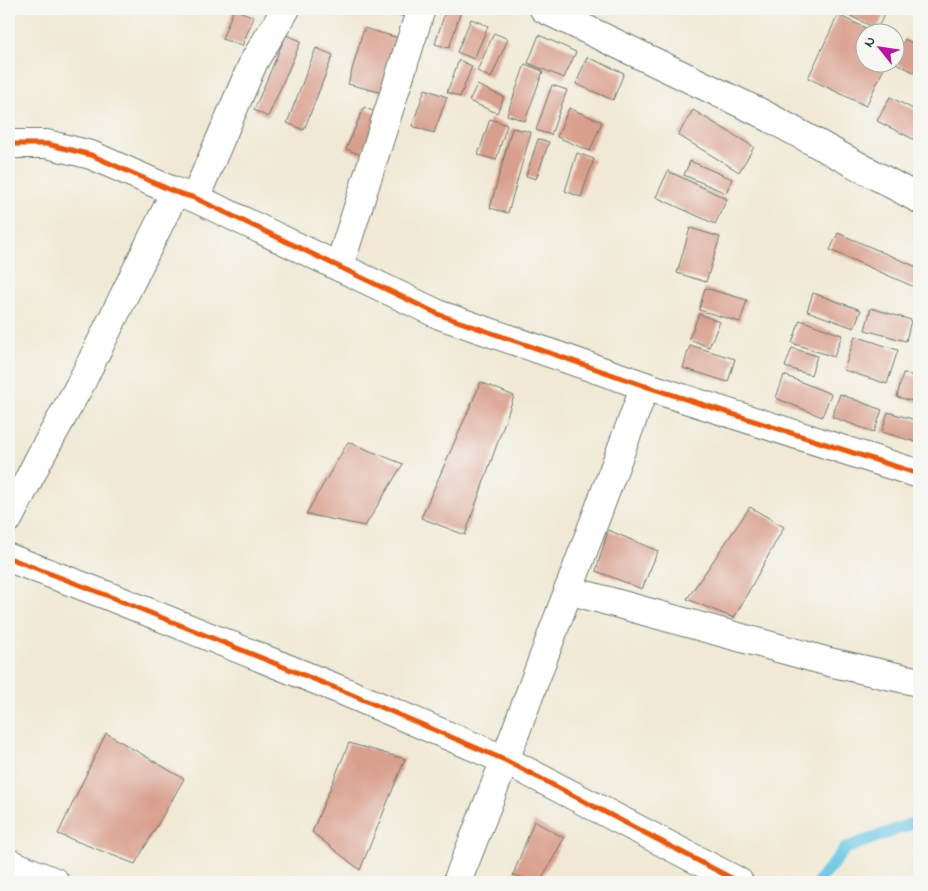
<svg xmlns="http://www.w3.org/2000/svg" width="928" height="891" font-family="'Indie Flower',sans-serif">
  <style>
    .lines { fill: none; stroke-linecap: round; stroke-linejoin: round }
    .stream { stroke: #66c6e5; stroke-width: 12 }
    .building { fill: #d99f8d }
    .minor-casing { stroke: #68796c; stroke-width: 30 }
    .tertiary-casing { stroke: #68796c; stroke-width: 30 }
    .minor { stroke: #fff; stroke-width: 28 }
    .tertiary { stroke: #fff; stroke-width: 28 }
    .cycleway-casing { stroke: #f6f6f2; stroke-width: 8 }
    .cycleway { stroke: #e8590c; stroke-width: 5 }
  </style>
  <rect width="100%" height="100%" fill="#f6f6f2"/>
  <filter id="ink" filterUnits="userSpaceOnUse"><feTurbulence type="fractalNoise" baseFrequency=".02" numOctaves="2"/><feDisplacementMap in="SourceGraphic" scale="10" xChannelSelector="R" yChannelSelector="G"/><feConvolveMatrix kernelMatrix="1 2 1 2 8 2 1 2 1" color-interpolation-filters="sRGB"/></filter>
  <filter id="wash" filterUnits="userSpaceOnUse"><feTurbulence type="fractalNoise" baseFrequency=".0096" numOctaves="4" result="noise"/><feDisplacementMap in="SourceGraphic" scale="20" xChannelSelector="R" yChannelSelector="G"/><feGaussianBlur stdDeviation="1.12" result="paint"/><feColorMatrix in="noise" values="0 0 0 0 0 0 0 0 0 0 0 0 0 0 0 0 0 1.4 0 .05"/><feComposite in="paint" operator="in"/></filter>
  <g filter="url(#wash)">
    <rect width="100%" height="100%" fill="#f1e9d5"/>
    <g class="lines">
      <polyline class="stream" points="818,882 846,848 919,821"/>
    </g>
    <g id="blocks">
      <g class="building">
        <polygon points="234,9 254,17 242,46 222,39"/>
        <polygon points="384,9 407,9 404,17"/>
        <polygon points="446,9 461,11 449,48 435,44"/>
        <polygon points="836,9 887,9 877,29"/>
        <polygon points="838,15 874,32 866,32 866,62 887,62 866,106 808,78"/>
        <polygon points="471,19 488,26 474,59 457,52"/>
        <polygon points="364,28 399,38 383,93 348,84"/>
        <polygon points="494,33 508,39 491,78 477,71"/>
        <polygon points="286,35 301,41 268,117 254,110"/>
        <polygon points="539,35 576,52 564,78 528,63"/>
        <polygon points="905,39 919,47 919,75 896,63 896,58"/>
        <polygon points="316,48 333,55 304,130 287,123"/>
        <polygon points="587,57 624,73 613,100 576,84"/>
        <polygon points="459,60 472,66 460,97 447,92"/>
        <polygon points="525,64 543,71 525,121 507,115"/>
        <polygon points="477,85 504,97 497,113 469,101"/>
        <polygon points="552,85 567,90 551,135 536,130"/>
        <polygon points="425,89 447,97 434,133 412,126"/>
        <polygon points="890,97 919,112 919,142 877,121"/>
        <polygon points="364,107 379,114 361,155 346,149"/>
        <polygon points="569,108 602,122 590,151 557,137"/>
        <polygon points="693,110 754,147 739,172 678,135"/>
        <polygon points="490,119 507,125 496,160 478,155"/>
        <polygon points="512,128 531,132 508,213 490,208"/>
        <polygon points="538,139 549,142 536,179 526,176"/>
        <polygon points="577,153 594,159 581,197 565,191"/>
        <polygon points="690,161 732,179 726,193 684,175"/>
        <polygon points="668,171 727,199 715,224 656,197"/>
        <polygon points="690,228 720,237 706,282 677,273"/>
        <polygon points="838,233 919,268 919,289 830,250"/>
        <polygon points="705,288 747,300 740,322 699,310"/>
        <polygon points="813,293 861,310 854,328 807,311"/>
        <polygon points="871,308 911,320 906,341 865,330"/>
        <polygon points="699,314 720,322 709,347 689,339"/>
        <polygon points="800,320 842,335 834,357 792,343"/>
        <polygon points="855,336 898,350 887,384 844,370"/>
        <polygon points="690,345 735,359 728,382 683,368"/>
        <polygon points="792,348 817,356 811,375 785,367"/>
        <polygon points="903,373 919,377 919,403 897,397"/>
        <polygon points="784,375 831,394 822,417 776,398"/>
        <polygon points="481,382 514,396 465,535 421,518"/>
        <polygon points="840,394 882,410 874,432 832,417"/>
        <polygon points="888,412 919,421 919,443 882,432"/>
        <polygon points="348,442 403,464 365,526 306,514"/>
        <polygon points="750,507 784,527 734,618 687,599"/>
        <polygon points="608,530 658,551 642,589 596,571"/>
        <polygon points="106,733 184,779 135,864 58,834"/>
        <polygon points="349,743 405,759 360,870 312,832"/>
        <polygon points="534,821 564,838 540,882 513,875"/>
      </g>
    </g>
  </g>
  <g filter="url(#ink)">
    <use href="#blocks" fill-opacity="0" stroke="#68796c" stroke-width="1"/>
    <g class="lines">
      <defs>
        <g id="minor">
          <polyline points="9,144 47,144 91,155 175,192 195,198 440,315 645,386 919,474"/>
          <polyline points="195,198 254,61 286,9"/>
          <polyline points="339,267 421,9"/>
          <polyline points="9,518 40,457 81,383 175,192"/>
          <polyline points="9,558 106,595 343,691 505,760 739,882"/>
          <polyline points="568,590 829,662 919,682"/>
          <polyline points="9,863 55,882"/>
          <polyline points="457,882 505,760 645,386"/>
        </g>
        <polyline id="tertiary" points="544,9 761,113 919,199"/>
      </defs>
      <use href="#minor" class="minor-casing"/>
      <use href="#tertiary" class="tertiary-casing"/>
      <use href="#minor" class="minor"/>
      <use href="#tertiary" class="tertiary"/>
      <defs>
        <g id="cycleway">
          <polyline points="9,144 47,144 91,155 175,192 195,198 440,315 645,386 919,474"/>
          <polyline points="9,558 106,595 343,691 505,760 739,882"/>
        </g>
      </defs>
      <use href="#cycleway" class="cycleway-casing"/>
      <use href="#cycleway" class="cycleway"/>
    </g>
  </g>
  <rect width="928" height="891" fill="none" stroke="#f6f6f2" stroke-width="30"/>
  <g transform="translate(880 48) rotate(300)"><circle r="24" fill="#f6f6f2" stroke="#a0aca6"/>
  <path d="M0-4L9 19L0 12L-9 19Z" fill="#b5179e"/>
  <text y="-8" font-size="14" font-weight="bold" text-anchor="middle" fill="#1f3d34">N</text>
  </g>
</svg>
